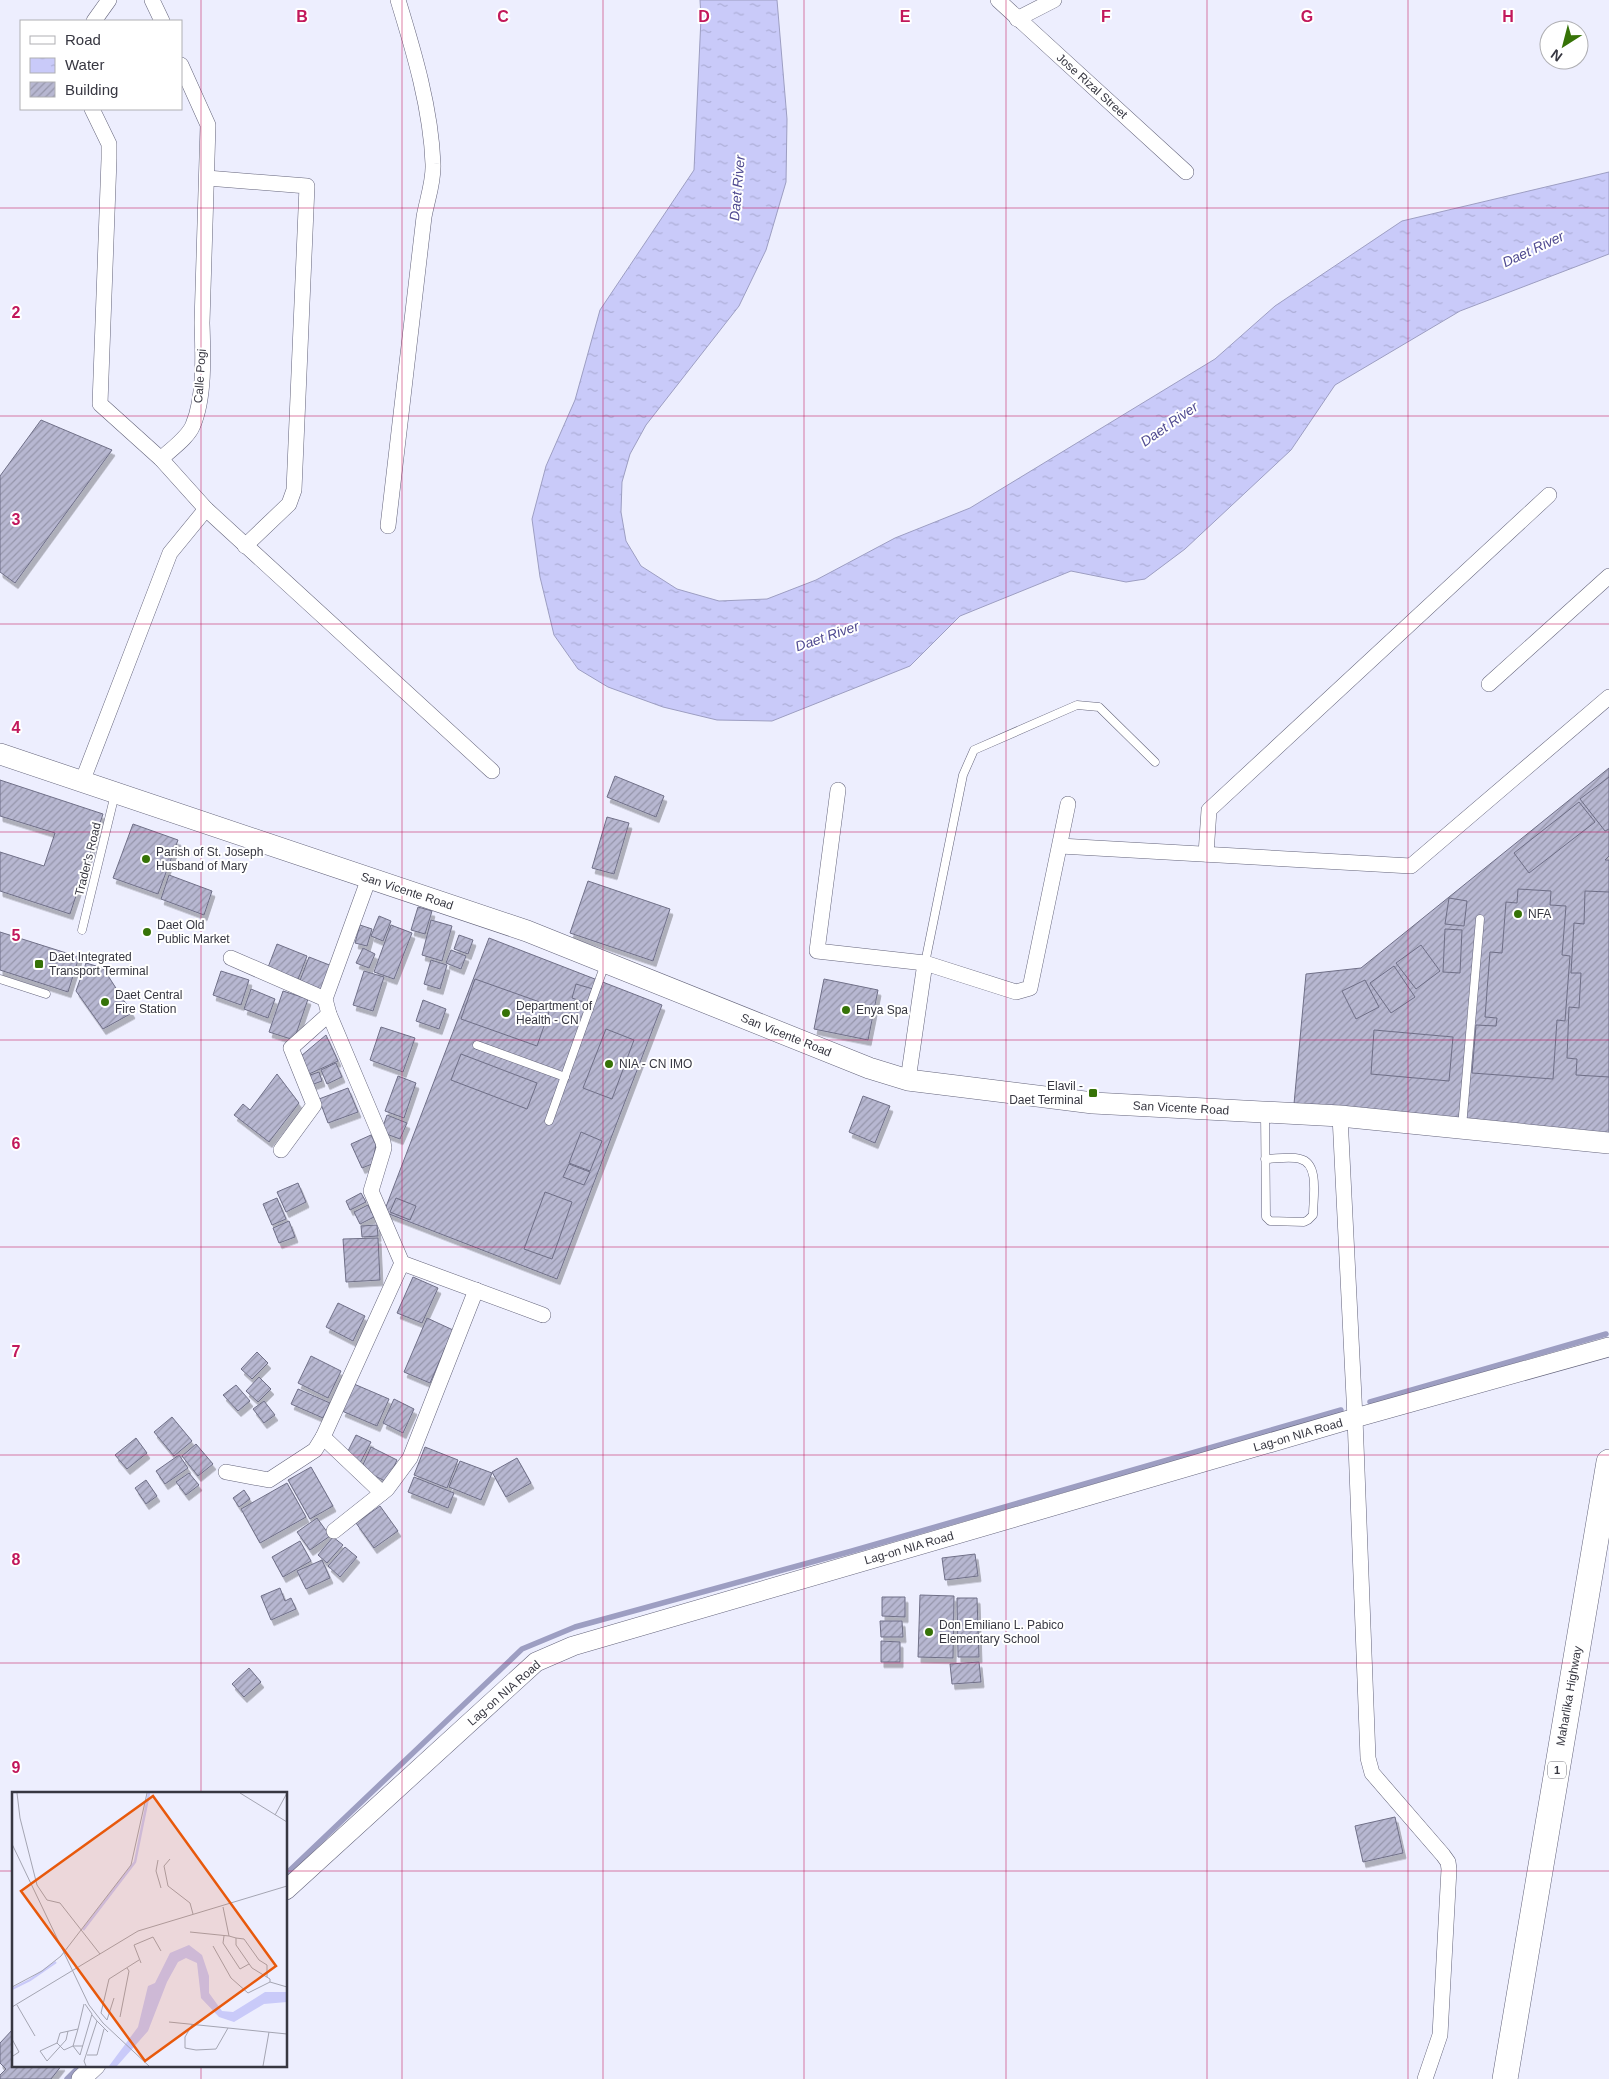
<svg xmlns="http://www.w3.org/2000/svg" width="1609" height="2079" font-family="Helvetica,sans-serif">
  <style>
    .water { fill: url(#water-ripples); stroke: #9d9ec2 }
    .lines { fill: none; stroke-linecap: round; stroke-linejoin: round }
    .stream { stroke: #9d9ec2; stroke-width: 5.5 }
    .building { fill: url(#building-hatch); stroke: #6f6f87; filter: url(#shadow) }
    .service-casing { stroke: #64647b; stroke-width: 9 }
    .minor-casing { stroke: #64647b; stroke-width: 16 }
    .tertiary-casing { stroke: #64647b; stroke-width: 20 }
    .secondary-casing { stroke: #64647b; stroke-width: 22 }
    .trunk-casing { stroke: #64647b; stroke-width: 26 }
    .service { stroke: #fff; stroke-width: 8 }
    .minor { stroke: #fff; stroke-width: 15 }
    .tertiary { stroke: #fff; stroke-width: 19 }
    .secondary { stroke: #fff; stroke-width: 21 }
    .trunk { stroke: #fff; stroke-width: 25 }
    .grid { fill: none; stroke: #c2185b; stroke-width: 1; stroke-opacity: 0.55 }
    .poi-dot { fill: #367307; stroke: #fff; stroke-width: 2 }
    .labels { text-anchor: middle; stroke-width: 4; stroke-linejoin: round; paint-order: stroke }
    .shield { fill: #fff; stroke: #73737a; stroke-width: 1 }
    .shield-label { font-size: 11px; font-weight: bold; fill: #373741 }
    .street-label { font-size: 12px; fill: #373741; stroke: #fff }
    .poi-label { font-size: 12px; fill: #373741; stroke: #fff; text-anchor: start }
    .water-label { font-size: 14px; font-style: italic; fill: #504b91; stroke: #fff }
    .inset-river { fill: none; stroke: #c9caf9; stroke-width: 2.5 }
    .inset-road { fill: none; stroke: #a4a5b2; stroke-width: 1 }
    .view { fill: #e8590c; fill-opacity: 0.15; stroke: #e8590c; stroke-width: 2.5 }
    .inset-edge { fill: none; stroke: #373741; stroke-width: 2.5 }
    .grid-label { font-size: 16px; text-anchor: middle; font-weight: bold; fill: #c2185b; stroke: #fff; stroke-width: 4; stroke-linejoin: round; paint-order: stroke }
  </style>
  <defs>
    <pattern id="water-ripples" width="26" height="14" patternUnits="userSpaceOnUse" patternTransform="scale(1.25)"><rect width="26" height="14" fill="#c9caf9"/><path d="M2 4q2-2 4 0t4 0M15 11q2-2 4 0t4 0" fill="none" stroke="#adaed7"/></pattern>
    <pattern id="building-hatch" width="6" height="6" patternUnits="userSpaceOnUse" patternTransform="scale(1.25)"><rect width="6" height="6" fill="#b7b7d1"/><path d="M-1 1l2-2M0 6l6-6M5 7l2-2" fill="none" stroke="#9696ab"/></pattern>
    <filter id="shadow"><feDropShadow dx="3" dy="5.5" stdDeviation="0" flood-color="#0004"/></filter>
  </defs>
  <rect width="100%" height="100%" fill="#edeefe"/>
  <polygon class="water" points="700,0 777,0 787,119 786,182 766,250 739,306 646,425 630,454 622,482 621,512 626,541 641,566 677,589 719,601 767,599 816,580 895,538 970,508 1215,359 1275,306 1402,221 1609,172 1609,254 1460,311 1335,385 1291,450 1185,549 1145,579 1126,582 1071,571 960,616 910,666 772,721 717,720 663,707 608,687 578,669 554,635 540,577 532,519 546,466 575,400 600,310 694,170 701,18"/>
  <g class="lines">
    <g class="stream">
      <polyline points="1370,1402 1606,1334"/>
      <polyline points="286,1874 522,1649 575,1627 852,1551 1341,1410"/>
      <polyline points="67,2079 81,2065"/>
    </g>
  </g>
  <g class="building">
    <polygon points="41,420 112,450 15,583 0,572 0,476"/>
    <polygon points="1609,768 1609,856 1605,860 1609,860 1609,1134 1294,1104 1306,974 1361,968"/>
    <polygon points="615,776 664,796 656,817 607,797"/>
    <polygon points="1609,777 1609,829 1605,831 1580,799"/>
    <polygon points="0,780 103,814 70,914 0,891 0,852 44,866 55,833 0,816"/>
    <polygon points="1579,802 1595,822 1529,873 1514,853"/>
    <polygon points="607,817 629,823 614,874 592,868"/>
    <polygon points="133,824 178,840 158,894 113,878"/>
    <polygon points="169,875 212,891 204,915 161,899"/>
    <polygon points="588,881 670,909 653,961 570,933"/>
    <polygon points="1518,889 1551,891 1550,905 1566,906 1562,955 1570,956 1565,1021 1557,1020 1553,1079 1472,1073 1476,1025 1496,1026 1497,1018 1485,1017 1490,952 1502,953 1506,902 1517,903"/>
    <polygon points="1585,891 1609,892 1609,1077 1576,1075 1577,1059 1567,1058 1569,1007 1579,1008 1581,973 1571,973 1574,923 1584,924"/>
    <polygon points="1449,898 1467,901 1464,926 1445,924"/>
    <polygon points="418,907 432,911 425,934 411,930"/>
    <polygon points="379,916 391,921 383,941 371,936"/>
    <polygon points="431,920 452,926 442,961 422,955"/>
    <polygon points="360,925 372,929 367,946 355,943"/>
    <polygon points="391,925 412,933 394,979 374,972"/>
    <polygon points="1445,929 1462,930 1460,973 1443,972"/>
    <polygon points="0,932 79,957 68,992 0,970"/>
    <polygon points="459,935 473,940 468,954 454,949"/>
    <polygon points="489,938 662,1005 557,1279 384,1212"/>
    <polygon points="277,944 307,956 297,982 267,970"/>
    <polygon points="1421,945 1440,971 1416,989 1396,963"/>
    <polygon points="363,948 375,954 369,968 356,963"/>
    <polygon points="451,950 466,956 461,969 446,963"/>
    <polygon points="309,957 332,966 322,992 299,983"/>
    <polygon points="431,960 447,965 440,989 424,984"/>
    <polygon points="86,963 103,968 132,1013 103,1029 76,991"/>
    <polygon points="1394,966 1415,997 1391,1013 1370,983"/>
    <polygon points="221,971 249,980 241,1005 213,995"/>
    <polygon points="364,971 384,977 373,1011 353,1005"/>
    <polygon points="475,979 551,1006 537,1046 461,1019"/>
    <polygon points="824,979 878,990 868,1040 814,1029"/>
    <polygon points="1365,980 1379,1007 1356,1019 1342,991"/>
    <polygon points="576,984 593,989 589,1004 572,998"/>
    <polygon points="251,989 275,999 268,1018 244,1009"/>
    <polygon points="283,991 308,999 294,1040 269,1032"/>
    <polygon points="423,1000 446,1009 439,1029 416,1021"/>
    <polygon points="381,1027 415,1038 403,1072 370,1060"/>
    <polygon points="606,1029 634,1040 612,1099 583,1088"/>
    <polygon points="1374,1030 1453,1037 1449,1081 1371,1074"/>
    <polygon points="326,1035 338,1061 309,1074 301,1056"/>
    <polygon points="461,1054 537,1083 527,1109 451,1080"/>
    <polygon points="336,1063 342,1077 327,1084 321,1070"/>
    <polygon points="319,1072 322,1081 311,1085 307,1076"/>
    <polygon points="277,1074 299,1103 269,1142 234,1115 243,1104 250,1110"/>
    <polygon points="398,1076 416,1083 404,1118 385,1111"/>
    <polygon points="348,1088 358,1112 328,1123 319,1099"/>
    <polygon points="863,1096 890,1106 875,1143 849,1132"/>
    <polygon points="387,1115 407,1123 400,1139 381,1132"/>
    <polygon points="581,1132 602,1141 590,1171 569,1163"/>
    <polygon points="371,1135 376,1145 372,1164 362,1168 351,1144"/>
    <polygon points="569,1164 590,1172 584,1185 563,1177"/>
    <polygon points="298,1183 306,1202 286,1212 277,1192"/>
    <polygon points="545,1192 572,1202 552,1259 524,1249"/>
    <polygon points="361,1193 366,1202 350,1210 346,1201"/>
    <polygon points="277,1198 286,1219 272,1225 263,1204"/>
    <polygon points="396,1198 416,1206 410,1220 390,1212"/>
    <polygon points="368,1205 374,1217 360,1224 354,1212"/>
    <polygon points="289,1221 295,1237 279,1243 273,1228"/>
    <polygon points="377,1225 378,1236 362,1237 361,1226"/>
    <polygon points="378,1238 380,1280 346,1282 343,1239"/>
    <polygon points="413,1277 438,1288 422,1323 397,1313"/>
    <polygon points="338,1303 365,1316 353,1341 326,1327"/>
    <polygon points="427,1318 453,1330 430,1383 404,1372"/>
    <polygon points="257,1352 268,1363 252,1379 241,1369"/>
    <polygon points="311,1356 341,1371 328,1398 298,1383"/>
    <polygon points="259,1377 271,1389 258,1402 246,1391"/>
    <polygon points="354,1384 389,1399 377,1426 342,1411"/>
    <polygon points="236,1385 250,1401 238,1411 223,1395"/>
    <polygon points="298,1389 330,1403 323,1418 291,1404"/>
    <polygon points="394,1399 414,1409 403,1433 383,1423"/>
    <polygon points="264,1401 275,1415 264,1423 253,1409"/>
    <polygon points="172,1417 192,1441 174,1456 154,1432"/>
    <polygon points="356,1435 371,1442 360,1463 346,1455"/>
    <polygon points="136,1438 147,1453 127,1469 115,1455"/>
    <polygon points="196,1444 213,1464 198,1476 182,1456"/>
    <polygon points="371,1447 397,1460 387,1482 361,1469"/>
    <polygon points="425,1447 458,1460 447,1488 414,1475"/>
    <polygon points="179,1455 188,1468 165,1484 156,1471"/>
    <polygon points="517,1458 531,1483 506,1497 492,1472"/>
    <polygon points="460,1461 492,1473 481,1500 449,1487"/>
    <polygon points="311,1467 333,1506 310,1519 288,1480"/>
    <polygon points="189,1473 199,1485 186,1495 176,1482"/>
    <polygon points="414,1477 454,1493 448,1508 408,1492"/>
    <polygon points="146,1480 157,1496 146,1504 135,1488"/>
    <polygon points="287,1483 306,1517 260,1543 241,1509"/>
    <polygon points="244,1490 250,1499 239,1507 233,1498"/>
    <polygon points="380,1506 398,1531 374,1548 356,1523"/>
    <polygon points="317,1518 330,1536 310,1550 297,1532"/>
    <polygon points="333,1537 343,1545 327,1563 318,1555"/>
    <polygon points="300,1541 311,1561 283,1577 272,1557"/>
    <polygon points="345,1547 357,1557 340,1577 328,1566"/>
    <polygon points="975,1554 978,1576 945,1580 942,1558"/>
    <polygon points="322,1560 330,1578 306,1589 297,1571"/>
    <polygon points="280,1588 285,1601 291,1598 296,1609 271,1620 261,1596"/>
    <polygon points="920,1595 954,1596 953,1658 918,1657"/>
    <polygon points="882,1597 905,1597 905,1617 882,1616"/>
    <polygon points="957,1598 977,1598 979,1657 958,1657"/>
    <polygon points="880,1621 902,1621 903,1637 881,1637"/>
    <polygon points="881,1641 900,1642 900,1662 881,1662"/>
    <polygon points="979,1662 981,1682 952,1684 950,1664"/>
    <polygon points="249,1668 261,1682 244,1697 232,1684"/>
    <polygon points="1395,1817 1403,1853 1363,1862 1355,1826"/>
    <polygon points="14,2028 14,2065 62,2065 51,2079 0,2079 0,2075 6,2069 0,2063 0,2043"/>
  </g>
  <g class="lines">
    <defs>
      <g id="service">
        <polyline points="82,930 115,794"/>
        <polyline points="925,963 963,775 974,750 1077,705 1099,707 1155,762"/>
        <polyline points="0,979 46,994"/>
        <polyline points="477,1045 565,1077"/>
        <path d="M1265,1113L1266,1217L1270,1221L1304,1222L1308,1220L1313,1215C1313,1199 1320,1163 1300,1159C1290,1156 1276,1159 1265,1159"/>
        <polyline points="549,1121 605,964"/>
        <polyline points="1462,1127 1480,919"/>
      </g>
      <g id="minor">
        <polyline points="152,0 162,21"/>
        <polyline points="998,0 1186,172"/>
        <polyline points="1017,19 1054,0"/>
        <polyline points="94,21 109,0"/>
        <polyline points="92,109 109,144 109,159 100,404 161,459"/>
        <polyline points="207,178 307,186 294,490 289,504 245,546"/>
        <polyline points="206,509 492,771"/>
        <path d="M388,526L424,217C427,200 434,181 433,164C431,109 414,52 398,0"/>
        <polyline points="1489,684 1609,576"/>
        <path d="M82,782L170,553L206,509L161,459C171,449 188,438 193,425C205,397 203,353 202,323L208,125L181,65"/>
        <polyline points="838,790 817,951 925,963 1016,992 1030,988 1068,804"/>
        <polyline points="1060,846 1411,866 1609,697"/>
        <polyline points="1206,854 1209,810 1549,495"/>
        <polyline points="231,958 325,999"/>
        <polyline points="908,1080 925,963"/>
        <polyline points="1340,1116 1355,1418 1368,1758 1372,1773 1443,1855 1448,1862 1449,1869 1440,2035 1425,2079"/>
        <polyline points="281,1150 314,1105 291,1048 329,1014"/>
        <polyline points="402,1263 543,1315"/>
        <polyline points="323,1437 382,1493"/>
        <polyline points="226,1472 269,1480 315,1450 323,1437 402,1263 371,1191 384,1148 383,1142 329,1014 325,999 369,878"/>
        <polyline points="334,1531 387,1489 410,1458 476,1290"/>
      </g>
      <g id="tertiary">
        <polyline points="286,1890 536,1662 573,1646 1355,1418 1609,1347"/>
        <polyline points="81,2079 96,2065"/>
      </g>
      <polyline id="secondary" points="0,754 527,931 869,1068 908,1080 1093,1103 1340,1116 1609,1143"/>
      <polyline id="trunk" points="1505,2079 1609,1462"/>
    </defs>
    <use href="#service" class="service-casing"/>
    <use href="#minor" class="minor-casing"/>
    <use href="#tertiary" class="tertiary-casing"/>
    <use href="#secondary" class="secondary-casing"/>
    <use href="#trunk" class="trunk-casing"/>
    <use href="#service" class="service"/>
    <use href="#minor" class="minor"/>
    <use href="#tertiary" class="tertiary"/>
    <use href="#secondary" class="secondary"/>
    <use href="#trunk" class="trunk"/>
  </g>
  <path class="grid" d="M201,0V1793M402,0V2079M603,0V2079M804,0V2079M1006,0V2079M1207,0V2079M1408,0V2079M0,208H1609M0,416H1609M0,624H1609M0,832H1609M0,1040H1609M0,1247H1609M0,1455H1609M0,1663H1609M0,1871H14M286,1871H1609M201,2065V2079"/>
  <g class="poi-dot">
    <circle cx="146" cy="859" r="5"/>
    <circle cx="1518" cy="914" r="5"/>
    <circle cx="147" cy="932" r="5"/>
    <rect x="34" y="959" width="10" height="10" rx="2.5"/>
    <circle cx="105" cy="1002" r="5"/>
    <circle cx="846" cy="1010" r="5"/>
    <circle cx="506" cy="1013" r="5"/>
    <circle cx="609" cy="1064" r="5"/>
    <rect x="1088" y="1088" width="10" height="10" rx="2.5"/>
    <circle cx="929" cy="1632" r="5"/>
  </g>
  <g class="labels">
    <rect class="shield" x="1548" y="1761.5" width="18" height="17" rx="4"/>
    <g class="shield-label">
      <text x="1557" y="1774">1</text>
    </g>
    <g class="street-label">
      <text transform="translate(1092 86) rotate(42)" y="4">Jose Rizal Street</text>
      <text transform="translate(200 376) rotate(-86)" y="4">Calle Pogi</text>
      <text transform="translate(88 859) rotate(-76)" y="4">Trader's Road</text>
      <text transform="translate(407 891) rotate(18)" y="4">San Vicente Road</text>
      <text transform="translate(786 1035) rotate(22)" y="4">San Vicente Road</text>
      <text transform="translate(1181 1108) rotate(3)" y="4">San Vicente Road</text>
      <text transform="translate(1298 1435) rotate(-16)" y="4">Lag-on NIA Road</text>
      <text transform="translate(909 1548) rotate(-16)" y="4">Lag-on NIA Road</text>
      <text transform="translate(504 1693) rotate(-41)" y="4">Lag-on NIA Road</text>
      <text transform="translate(1569 1696) rotate(-80)" y="4">Maharlika Highway</text>
    </g>
    <g class="poi-label">
      <text x="156" y="856">Parish of St. Joseph<tspan x="156" dy="14">Husband of Mary</tspan></text>
      <text x="1528" y="918">NFA</text>
      <text x="157" y="929">Daet Old<tspan x="157" dy="14">Public Market</tspan></text>
      <text x="49" y="961">Daet Integrated<tspan x="49" dy="14">Transport Terminal</tspan></text>
      <text x="115" y="999">Daet Central<tspan x="115" dy="14">Fire Station</tspan></text>
      <text x="516" y="1010">Department of<tspan x="516" dy="14">Health - CN</tspan></text>
      <text x="856" y="1014">Enya Spa</text>
      <text x="619" y="1068">NIA - CN IMO</text>
      <text x="1083" y="1090" text-anchor="end">Elavil -<tspan x="1083" dy="14">Daet Terminal</tspan></text>
      <text x="939" y="1629">Don Emiliano L. Pabico<tspan x="939" dy="14">Elementary School</tspan></text>
    </g>
    <g class="water-label">
      <text transform="translate(737 188) rotate(-85)" y="5">Daet River</text>
      <text transform="translate(1533 249) rotate(-25)" y="5">Daet River</text>
      <text transform="translate(1169 424) rotate(-35)" y="5">Daet River</text>
      <text transform="translate(827 636) rotate(-19)" y="5">Daet River</text>
    </g>
  </g>
  <g transform="translate(12 1792)">
    <rect width="275" height="275" fill="#edeefe"/>
    <path d="M177,153L190,163L197,184V201L210,219L221,220L253,200H275V210L252,212L222,230L207,225L189,206L185,171L174,166L166,170L155,190L136,239L105,274H97L126,235L136,194L143,191L158,161Z" fill="#c9caf9"/>
    <path class="inset-river" d="M71,138L123,70L137,1M0,197L18,188L44,170"/>
    <path class="inset-road" d="M5,1L8,26L25,93L35,108L48,111L88,162M228,1L275,30M263,23L275,1M0,52L77,213L91,231L137,274M158,67L152,74L156,94L178,111L181,122M146,68L144,79L149,96M211,115L217,144L224,146V153L240,176L258,187V190L275,195M178,140L217,144M212,144L211,151L228,177L237,172M224,146L232,147L247,168L255,173V185M201,154L219,186L236,201L258,190M129,171L122,153L141,145L149,159M0,195L30,179L49,164L119,73L135,1M102,206L95,228L89,221L97,187L127,168M5,213L23,244M0,215L126,139L275,94M108,225L117,179L115,176M85,229L96,240M157,230L275,242M180,233L173,245V256L184,258L204,257L216,236M66,237L61,254H71M0,247L7,260L1,264M45,251L52,258L61,254L68,263L80,222L73,212M45,251L28,259L35,269L54,248L56,239M45,251L48,241L66,237L72,212M75,263H85L92,237M74,274L72,269L85,229L80,223M251,274L257,240"/>
    <path class="view" d="M141,4L264,174L133,269L9,99Z"/>
    <rect width="275" height="275" class="inset-edge"/>
  </g>
  <g class="grid-label">
    <text x="302" y="22">B</text>
    <text x="503" y="22">C</text>
    <text x="704" y="22">D</text>
    <text x="905" y="22">E</text>
    <text x="1106" y="22">F</text>
    <text x="1307" y="22">G</text>
    <text x="1508" y="22">H</text>
    <text x="16" y="318">2</text>
    <text x="16" y="525">3</text>
    <text x="16" y="733">4</text>
    <text x="16" y="941">5</text>
    <text x="16" y="1149">6</text>
    <text x="16" y="1357">7</text>
    <text x="16" y="1565">8</text>
    <text x="16" y="1773">9</text>
  </g>
  <rect x="20" y="20" width="162" height="90" fill="#ffffff" stroke="#afafb3"/>
  <rect x="30" y="36" width="25" height="8" fill="#ffffff" stroke="#afafb3"/>
  <text x="65" y="45" font-size="15" fill="#373741">Road</text>
  <rect x="30" y="58" width="25" height="15" fill="url(#water-ripples)" stroke="#afafb3"/>
  <text x="65" y="70" font-size="15" fill="#373741">Water</text>
  <rect x="30" y="82" width="25" height="15" fill="url(#building-hatch)" stroke="#afafb3"/>
  <text x="65" y="95" font-size="15" fill="#373741">Building</text>
  <g transform="translate(1564 45) rotate(216)"><circle r="24" fill="#ffffff" stroke="#afafb3"/>
  <path d="M0-4L9 19L0 12L-9 19Z" fill="#367307"/>
  <text y="-8" font-size="14" font-weight="bold" text-anchor="middle" fill="#373741">N</text>
  </g>
</svg>
